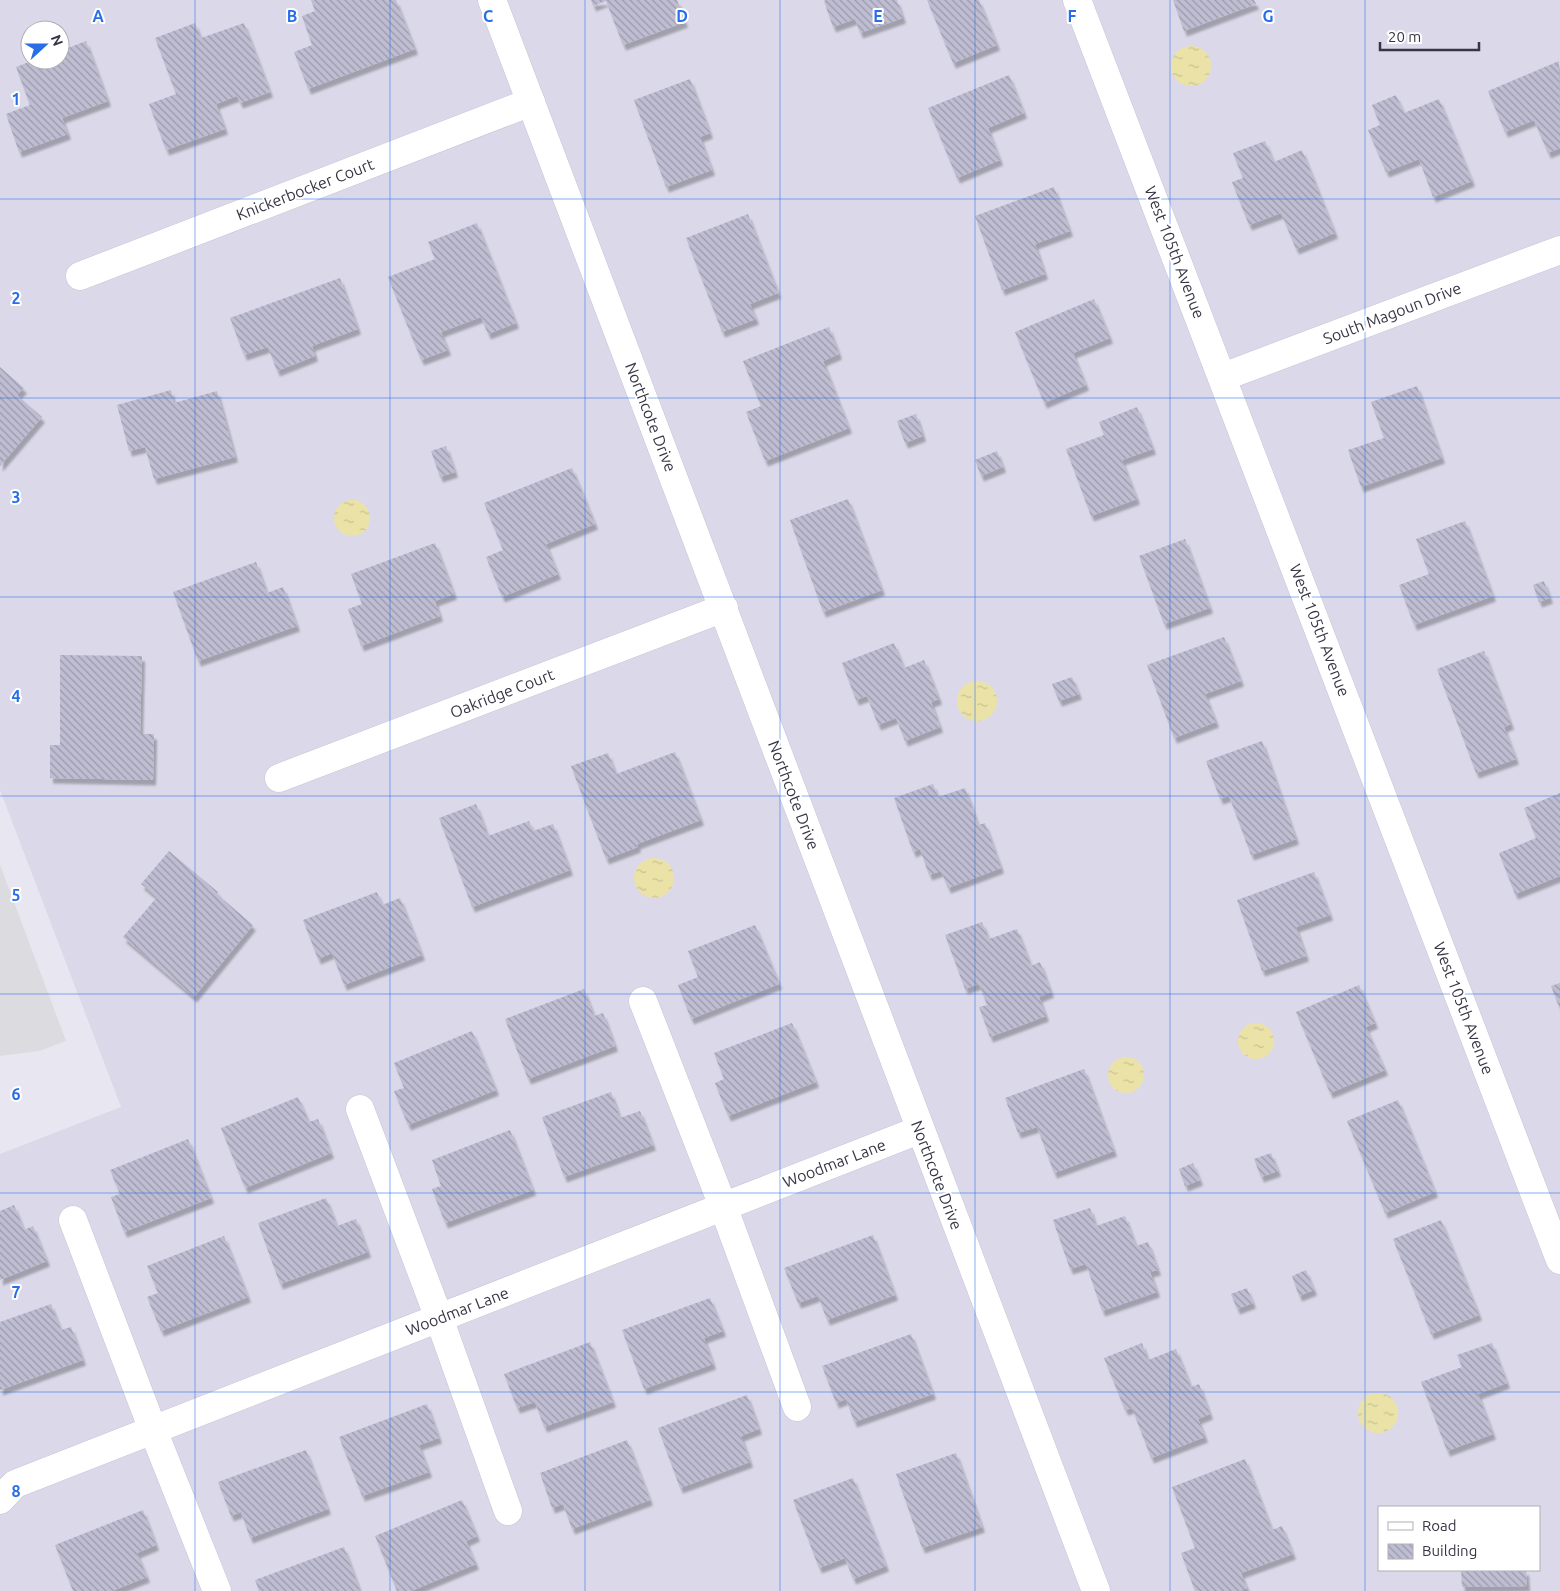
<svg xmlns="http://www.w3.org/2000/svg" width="1560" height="1591" font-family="Ubuntu,sans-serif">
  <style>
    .residential { fill: #dbd9e9; fill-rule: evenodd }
    .parking { fill: #dbdbe0 }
    .water { fill: url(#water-ripples) }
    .building { fill: url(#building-back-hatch); filter: url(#shadow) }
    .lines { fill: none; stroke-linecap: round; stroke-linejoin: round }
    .minor-casing { stroke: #c6c4d7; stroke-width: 29 }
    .minor { stroke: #fff; stroke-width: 28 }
    .grid { fill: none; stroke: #276ee7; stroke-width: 1; stroke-opacity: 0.55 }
    .labels { text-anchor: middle; stroke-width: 4; stroke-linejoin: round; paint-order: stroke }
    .street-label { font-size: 16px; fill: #373644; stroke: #fff }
    .grid-label { font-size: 16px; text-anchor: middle; font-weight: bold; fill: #276ee7; stroke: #fff; stroke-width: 4; stroke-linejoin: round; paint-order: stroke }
  </style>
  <defs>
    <pattern id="water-ripples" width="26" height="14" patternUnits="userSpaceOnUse" patternTransform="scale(1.25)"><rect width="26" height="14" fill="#eae2a7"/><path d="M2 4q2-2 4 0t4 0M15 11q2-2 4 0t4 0" fill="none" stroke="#c9c291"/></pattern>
    <pattern id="building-back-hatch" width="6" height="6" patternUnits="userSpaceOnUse" patternTransform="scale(1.25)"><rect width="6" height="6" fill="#bebdd2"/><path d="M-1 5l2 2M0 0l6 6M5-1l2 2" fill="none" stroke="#9b9aac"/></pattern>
    <filter id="shadow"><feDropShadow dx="3" dy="5.5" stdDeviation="1" flood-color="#0004"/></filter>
  </defs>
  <rect width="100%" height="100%" fill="#e8e6f1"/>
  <path class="residential" d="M0,0H1560V1591H0V1154L121,1107L0,790ZM30,30H60V60H30ZM1379,1507H1539V1570H1379Z"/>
  <polygon class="parking" points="0,865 66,1041 39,1051 0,1056"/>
  <g class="water">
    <circle cx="1191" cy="66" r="20"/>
    <circle cx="352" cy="518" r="18"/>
    <circle cx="977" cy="701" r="20"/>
    <circle cx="654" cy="878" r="20"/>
    <circle cx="1256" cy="1041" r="18"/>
    <circle cx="1126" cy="1075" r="18"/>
    <circle cx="1378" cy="1413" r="20"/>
  </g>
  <g class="building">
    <polygon points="311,0 396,0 415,49 308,89 294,52 312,45 302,16 315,11"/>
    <polygon points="591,0 677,0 685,22 623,45 606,1 593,6"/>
    <polygon points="826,0 897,0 903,18 860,33 855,19 833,27 824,1"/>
    <polygon points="927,0 979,0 997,45 953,63"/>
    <polygon points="1173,0 1254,0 1256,4 1184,31"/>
    <polygon points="195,23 201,38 244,23 270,92 240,103 237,96 216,104 225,129 166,150 149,104 176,94 155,38"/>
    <polygon points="86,41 108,101 62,118 68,134 19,152 6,114 30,105 16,67 34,60 60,60 60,51"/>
    <polygon points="1559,61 1560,148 1548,153 1534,120 1505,132 1488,91"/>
    <polygon points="1009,75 1024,113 988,128 1000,160 957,178 928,108"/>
    <polygon points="690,79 710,133 700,137 712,170 666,187 634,100"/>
    <polygon points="1396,95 1404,113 1439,99 1472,181 1433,197 1419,159 1386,172 1368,130 1380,125 1372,105"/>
    <polygon points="1265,141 1274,162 1302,150 1335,233 1296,249 1281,213 1249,225 1232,182 1243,178 1233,153"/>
    <polygon points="1054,187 1070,231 1035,244 1045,274 1002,290 975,216"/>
    <polygon points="748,214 778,293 750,304 756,319 722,332 686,238"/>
    <polygon points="477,223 516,323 488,334 481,317 441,332 448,350 421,360 388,277 435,259 428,242"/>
    <polygon points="340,278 358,329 312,346 315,356 277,371 268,347 244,355 230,318"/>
    <polygon points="1094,299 1110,338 1073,353 1086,385 1044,403 1015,332"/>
    <polygon points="829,327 839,354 823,361 849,428 765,461 746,412 761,406 743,361"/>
    <polygon points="0,367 24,388 17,395 42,417 0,466"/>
    <polygon points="1417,386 1442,458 1361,487 1348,450 1384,438 1371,402"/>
    <polygon points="171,390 174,403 217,391 235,457 154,479 145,447 129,451 117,405"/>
    <polygon points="1137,407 1153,449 1122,460 1137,499 1091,516 1066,449 1104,435 1099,422"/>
    <polygon points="916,414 923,436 905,443 897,421"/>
    <polygon points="446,446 455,472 440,477 431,451"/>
    <polygon points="997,451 1003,467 981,476 975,460"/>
    <polygon points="572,468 595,524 546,544 558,574 502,597 486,557 503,550 484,503"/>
    <polygon points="848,499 882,590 823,612 790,520"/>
    <polygon points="1465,521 1493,596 1414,625 1399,585 1429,574 1416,539"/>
    <polygon points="1185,539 1210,608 1164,624 1139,556"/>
    <polygon points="435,543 454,594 435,601 440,616 361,646 348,609 362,604 351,574"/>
    <polygon points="256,562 267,593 283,587 297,626 198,661 173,592"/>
    <polygon points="1544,581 1550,598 1539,602 1533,585"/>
    <polygon points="1224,637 1241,681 1205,694 1216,722 1174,738 1147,665"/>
    <polygon points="894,643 904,668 924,660 939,699 931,702 940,727 905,741 896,718 878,725 867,696 856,700 842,663"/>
    <polygon points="1484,651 1511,724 1504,727 1516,759 1476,773 1437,669"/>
    <polygon points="60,655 142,656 140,734 154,734 153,780 50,778 50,745 60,745"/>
    <polygon points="1072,677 1079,694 1059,701 1052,684"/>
    <polygon points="1262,741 1296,839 1251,855 1229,796 1220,799 1206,761"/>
    <polygon points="675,752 701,820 637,844 638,847 606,859 571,766 608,753 616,774"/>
    <polygon points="933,784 938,797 965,788 978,825 985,823 1001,868 948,888 941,871 929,875 920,849 913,852 894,798"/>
    <polygon points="1560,793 1560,876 1515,894 1499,853 1536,838 1524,808"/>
    <polygon points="476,804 488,836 529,821 533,831 553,824 570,870 472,907 439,818"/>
    <polygon points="169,851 218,892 217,894 253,925 194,997 123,937 157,897 141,884"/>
    <polygon points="1314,872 1330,915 1296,927 1306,956 1262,971 1237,900"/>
    <polygon points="377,892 382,905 400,898 422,955 344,985 332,953 318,959 303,920"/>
    <polygon points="982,922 989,939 1017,929 1031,966 1040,962 1051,992 1039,997 1046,1016 990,1037 979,1007 987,1005 979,984 965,989 945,935"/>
    <polygon points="755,925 779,984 691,1019 678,985 698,977 688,951"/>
    <polygon points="1560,983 1560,1009 1551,986"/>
    <polygon points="1359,985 1375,1023 1366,1027 1385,1070 1330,1093 1296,1012"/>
    <polygon points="584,989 594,1016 603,1013 615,1046 528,1079 505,1019"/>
    <polygon points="792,1023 816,1082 728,1116 715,1083 724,1079 714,1053"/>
    <polygon points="472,1031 496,1090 408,1125 394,1091 404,1088 394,1063"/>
    <polygon points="1084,1069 1114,1151 1054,1173 1037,1127 1018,1133 1005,1098"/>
    <polygon points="611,1092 620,1118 640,1111 653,1145 564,1177 542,1117"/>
    <polygon points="298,1097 309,1122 318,1119 331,1153 245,1188 221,1128"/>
    <polygon points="1398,1100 1435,1192 1385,1213 1347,1121"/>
    <polygon points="510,1130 533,1190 445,1223 432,1189 441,1186 432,1160"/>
    <polygon points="188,1139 211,1198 124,1232 111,1197 120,1194 110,1170"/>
    <polygon points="1271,1153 1278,1171 1261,1177 1254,1159"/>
    <polygon points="1193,1163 1200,1180 1185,1186 1179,1169"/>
    <polygon points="326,1198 337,1226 356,1219 368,1252 280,1284 258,1223"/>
    <polygon points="14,1205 24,1230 33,1226 47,1261 0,1280 0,1211"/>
    <polygon points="1090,1208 1096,1226 1125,1216 1136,1246 1148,1242 1158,1270 1150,1272 1157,1292 1102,1311 1086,1264 1070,1269 1053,1220"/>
    <polygon points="1441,1220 1479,1315 1431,1334 1393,1239"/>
    <polygon points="873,1235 895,1295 827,1320 818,1296 798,1303 784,1268"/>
    <polygon points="224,1236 248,1297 161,1331 147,1297 158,1293 147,1266"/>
    <polygon points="1306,1270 1314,1290 1299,1296 1292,1276"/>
    <polygon points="1247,1288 1253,1303 1237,1309 1231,1294"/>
    <polygon points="710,1298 723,1331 704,1338 713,1364 644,1389 622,1330"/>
    <polygon points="51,1304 61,1330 71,1327 83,1360 0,1390 0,1322"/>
    <polygon points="911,1334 933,1394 854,1422 846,1399 836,1403 822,1366"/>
    <polygon points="590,1342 613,1402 544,1427 535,1402 517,1408 504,1374"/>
    <polygon points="1142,1343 1148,1360 1176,1349 1191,1387 1199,1384 1210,1414 1198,1419 1205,1437 1151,1458 1132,1408 1125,1410 1104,1358"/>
    <polygon points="1492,1343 1507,1383 1478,1394 1493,1434 1447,1451 1421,1382 1462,1367 1457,1355"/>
    <polygon points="747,1395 759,1429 741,1436 750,1462 680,1488 658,1428"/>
    <polygon points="427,1404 439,1438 419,1445 429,1472 362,1496 339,1437"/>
    <polygon points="627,1440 650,1500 572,1529 563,1504 552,1508 540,1473"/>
    <polygon points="306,1450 328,1509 250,1538 241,1512 231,1516 218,1482"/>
    <polygon points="956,1453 982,1527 922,1548 896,1474"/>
    <polygon points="1245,1459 1272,1530 1282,1526 1293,1554 1241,1573 1247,1588 1240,1591 1195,1591 1181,1553 1195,1548 1172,1487"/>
    <polygon points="853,1478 886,1566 853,1579 845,1558 819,1568 793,1500"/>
    <polygon points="462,1500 477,1536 466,1541 476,1564 411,1591 397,1591 375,1536"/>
    <polygon points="143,1510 156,1545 137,1553 147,1577 112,1591 73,1591 55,1545"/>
    <polygon points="344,1547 360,1591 259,1591 255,1580"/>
    <polygon points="1461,1570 1526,1570 1527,1586 1462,1587"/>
  </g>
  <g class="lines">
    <defs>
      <g id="minor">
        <polyline points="492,0 1096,1591"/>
        <polyline points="1077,0 1560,1260"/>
        <polyline points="80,276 531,102"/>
        <polyline points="1223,377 1560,250"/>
        <polyline points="279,778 724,608"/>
        <polyline points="643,1001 723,1206 797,1407"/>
        <polyline points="360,1109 439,1318 508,1511"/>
        <polyline points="73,1220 153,1430 217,1591"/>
        <polyline points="0,1500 15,1484 919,1130"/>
      </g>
    </defs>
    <use href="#minor" class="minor-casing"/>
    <use href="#minor" class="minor"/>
  </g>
  <path class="grid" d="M195,0V1591M390,0V1591M585,0V1591M780,0V1591M975,0V1591M1170,0V1591M1365,0V1591M0,199H1560M0,398H1560M0,597H1560M0,796H1560M0,994H1560M0,1193H1560M0,1392H1560"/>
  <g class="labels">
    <g class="street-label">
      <text transform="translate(305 189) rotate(-21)" y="6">Knickerbocker Court</text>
      <text transform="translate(1175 252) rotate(69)" y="6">West 105th Avenue</text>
      <text transform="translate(1392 313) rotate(-21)" y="6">South Magoun Drive</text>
      <text transform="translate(651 417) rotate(69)" y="6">Northcote Drive</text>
      <text transform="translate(1320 630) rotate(69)" y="6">West 105th Avenue</text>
      <text transform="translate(502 693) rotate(-21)" y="6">Oakridge Court</text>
      <text transform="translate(794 795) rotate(69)" y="6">Northcote Drive</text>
      <text transform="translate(1464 1008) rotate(69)" y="6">West 105th Avenue</text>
      <text transform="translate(834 1163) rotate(-21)" y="6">Woodmar Lane</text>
      <text transform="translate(937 1175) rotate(69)" y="6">Northcote Drive</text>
      <text transform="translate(457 1311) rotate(-21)" y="6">Woodmar Lane</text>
    </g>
  </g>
  <g class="grid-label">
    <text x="98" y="22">A</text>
    <text x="292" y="22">B</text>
    <text x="488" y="22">C</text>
    <text x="682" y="22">D</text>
    <text x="878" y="22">E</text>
    <text x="1072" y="22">F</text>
    <text x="1268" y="22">G</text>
    <text x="16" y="105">1</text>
    <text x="16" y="304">2</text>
    <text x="16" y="503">3</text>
    <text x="16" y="702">4</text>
    <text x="16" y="901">5</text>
    <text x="16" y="1100">6</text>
    <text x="16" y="1298">7</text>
    <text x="16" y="1497">8</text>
  </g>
  <rect x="1378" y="1506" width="162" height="65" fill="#ffffff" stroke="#afafb4"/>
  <rect x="1388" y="1522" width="25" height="8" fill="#ffffff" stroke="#afafb4"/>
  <text x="1422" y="1531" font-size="15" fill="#373644">Road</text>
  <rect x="1388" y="1544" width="25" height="15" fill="url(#building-back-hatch)" stroke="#afafb4"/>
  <text x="1422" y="1556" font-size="15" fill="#373644">Building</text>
  <g transform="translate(45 45) rotate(69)"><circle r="24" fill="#ffffff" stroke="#afafb4"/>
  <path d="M0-4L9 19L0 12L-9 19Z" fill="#276ee7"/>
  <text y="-8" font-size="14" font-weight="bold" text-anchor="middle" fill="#373644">N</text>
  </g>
  <path d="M1380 42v8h99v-8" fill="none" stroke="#373644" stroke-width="2.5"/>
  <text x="1388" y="42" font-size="15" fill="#373644" stroke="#ffffff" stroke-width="4" paint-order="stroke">20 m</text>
</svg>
